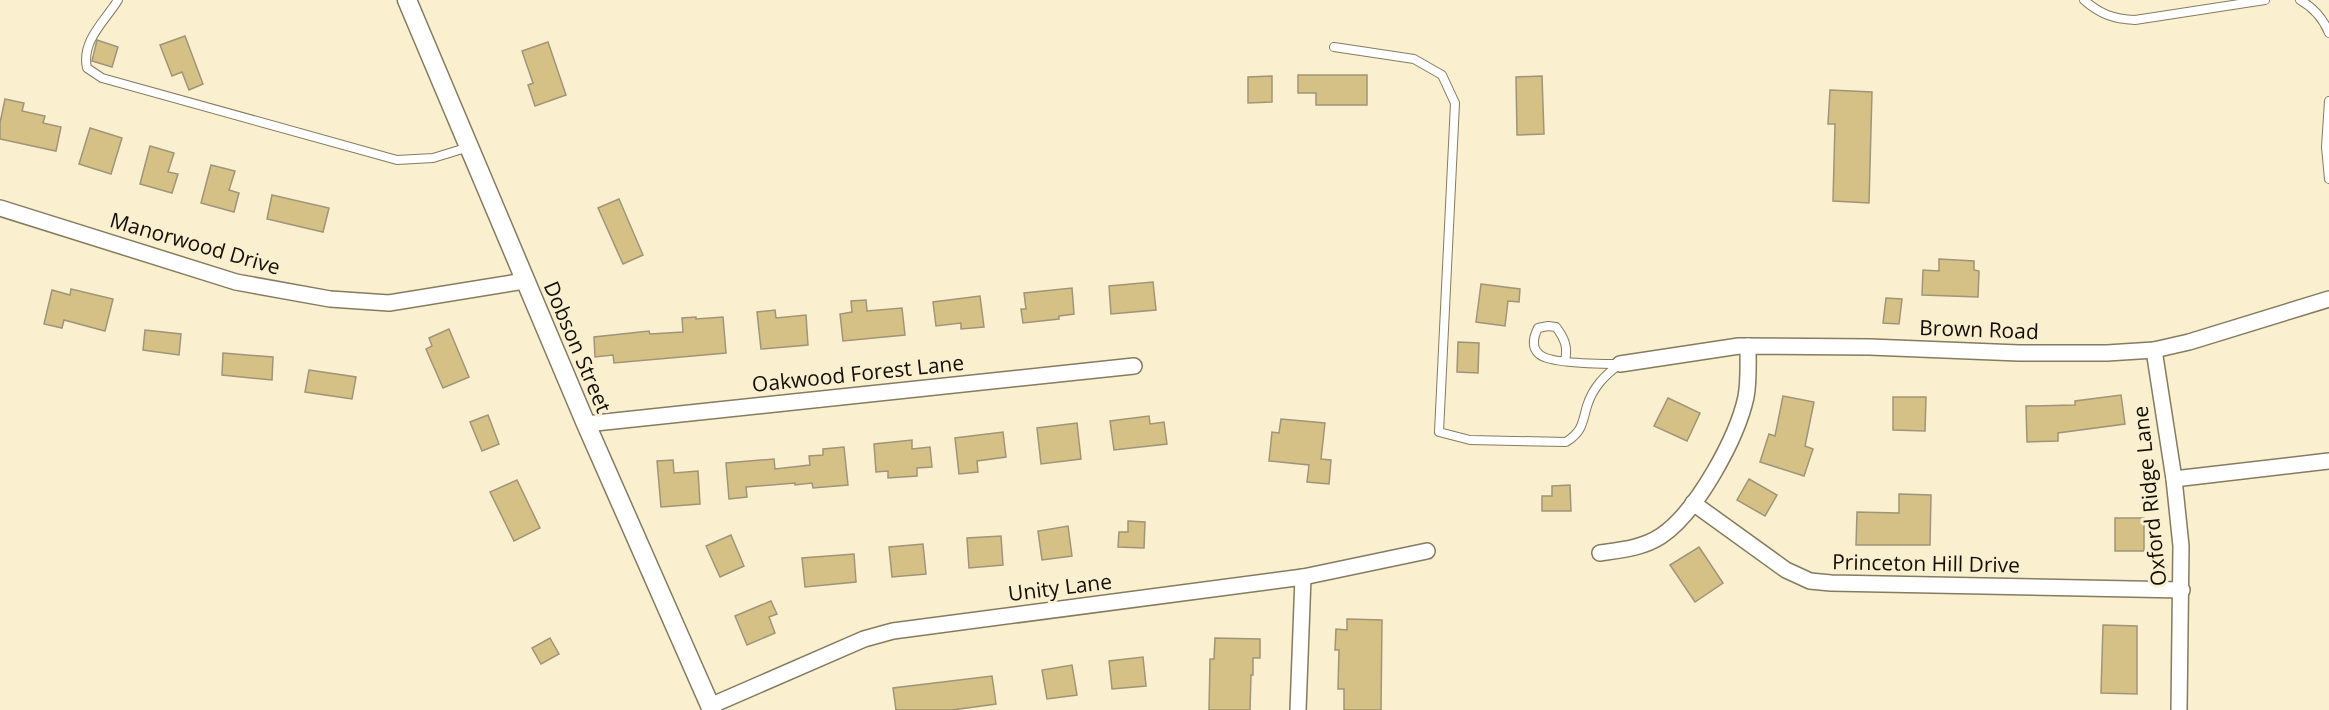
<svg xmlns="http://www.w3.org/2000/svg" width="2329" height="710" font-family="'Open Sans',sans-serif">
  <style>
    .building { fill: #d5c086; stroke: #9f9578; stroke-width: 1.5 }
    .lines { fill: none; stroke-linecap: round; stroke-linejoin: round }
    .service-casing { stroke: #857b5e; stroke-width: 10 }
    .minor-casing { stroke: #857b5e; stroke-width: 18 }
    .tertiary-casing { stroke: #857b5e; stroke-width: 21 }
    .service { stroke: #fff; stroke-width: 8 }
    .minor { stroke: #fff; stroke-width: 15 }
    .tertiary { stroke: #fff; stroke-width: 18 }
    .labels { text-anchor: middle; stroke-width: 6; stroke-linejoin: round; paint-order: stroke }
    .street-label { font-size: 21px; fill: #130f05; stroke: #faefcf }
  </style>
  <rect width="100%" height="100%" fill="#faefcf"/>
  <g class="building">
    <polygon points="185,36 203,84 189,90 182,72 172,76 160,45"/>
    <polygon points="97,40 118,47 112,67 92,61"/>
    <polygon points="548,42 566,95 535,106 528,85 533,83 522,51"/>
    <polygon points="1298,75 1367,75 1367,105 1316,105 1316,93 1298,93"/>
    <polygon points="1272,76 1272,102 1248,103 1248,77"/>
    <polygon points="1542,76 1544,134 1517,135 1516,77"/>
    <polygon points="1830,90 1872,92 1869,203 1833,201 1835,124 1828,124"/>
    <polygon points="5,99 24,103 22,111 45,116 43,123 61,127 56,151 0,139 0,123"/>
    <polygon points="90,128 122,138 111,174 79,164"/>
    <polygon points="150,146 174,153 168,172 178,174 172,193 140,184"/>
    <polygon points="211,165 235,171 229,190 239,193 234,212 201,203"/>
    <polygon points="272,195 329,208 323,232 267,219"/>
    <polygon points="619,199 643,255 623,264 598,208"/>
    <polygon points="1939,259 1974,261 1974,270 1979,271 1978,297 1922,295 1923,270 1939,271"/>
    <polygon points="1153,282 1156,310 1111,314 1109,286"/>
    <polygon points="1481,284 1520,289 1519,302 1508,301 1505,326 1476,322"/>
    <polygon points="1072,288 1074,314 1059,316 1059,319 1023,323 1021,309 1026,309 1024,293"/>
    <polygon points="71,289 113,299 105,331 64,320 62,328 44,324 52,290 70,295"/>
    <polygon points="980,296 984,327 961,329 961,323 936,326 933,302"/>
    <polygon points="1886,298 1902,299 1899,324 1883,323"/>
    <polygon points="866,300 867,311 902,308 905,335 843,341 840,314 852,312 851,301"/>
    <polygon points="775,310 776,318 806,315 808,345 761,349 757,312"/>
    <polygon points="696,317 696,319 723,317 726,353 614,363 613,355 595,357 594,337 649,331 650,334 683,332 682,318"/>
    <polygon points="449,329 469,377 443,388 426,349 432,346 429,338"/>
    <polygon points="145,330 181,334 179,355 143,350"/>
    <polygon points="1458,342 1479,343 1478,373 1457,372"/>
    <polygon points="223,353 273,357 272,380 222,375"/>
    <polygon points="309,370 356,377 352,399 305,392"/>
    <polygon points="2121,395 2125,424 2058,433 2058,441 2027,442 2026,406 2075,405 2075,401"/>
    <polygon points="1783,396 1814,402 1805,446 1813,449 1804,476 1760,462 1769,434 1775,436"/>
    <polygon points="1893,397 1926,397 1925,431 1893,430"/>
    <polygon points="1668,398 1700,413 1687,441 1654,426"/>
    <polygon points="488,415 499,444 482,451 470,422"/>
    <polygon points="1149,416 1150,424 1164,422 1167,444 1114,450 1110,421"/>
    <polygon points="1281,419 1325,423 1321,459 1331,460 1329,484 1307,482 1309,465 1269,461 1272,432 1279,433"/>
    <polygon points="1077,423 1081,459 1041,464 1037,428"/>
    <polygon points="1003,432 1006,457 977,461 978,472 959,474 955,438"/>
    <polygon points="912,440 912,449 930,447 932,467 917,468 917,476 888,478 888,471 876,472 874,444"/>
    <polygon points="844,447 848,485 813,488 812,483 795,485 795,483 746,487 747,497 729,499 726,463 774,459 775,469 810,465 809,456 823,455 823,449"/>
    <polygon points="673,460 674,473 698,471 700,504 661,507 657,461"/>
    <polygon points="1749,479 1777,495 1765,516 1737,500"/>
    <polygon points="517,480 540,528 514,541 490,492"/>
    <polygon points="1570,485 1571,511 1542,511 1542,496 1552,496 1552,486"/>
    <polygon points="1899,494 1931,495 1930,545 1856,545 1857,512 1899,513"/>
    <rect x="2115" y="518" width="29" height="33"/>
    <polygon points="1128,521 1145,522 1144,548 1118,547 1119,532 1128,532"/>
    <polygon points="1068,526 1072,556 1042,560 1038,531"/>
    <polygon points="731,535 744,566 720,577 706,546"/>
    <polygon points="1001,536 1003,565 969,568 967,538"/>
    <polygon points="923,544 926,574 892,577 889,547"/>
    <polygon points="1699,547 1723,583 1695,602 1670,565"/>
    <polygon points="854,554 856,582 805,587 802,558"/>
    <polygon points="771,601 777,614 769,617 775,633 747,645 735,616"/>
    <polygon points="1347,619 1382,620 1381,710 1344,710 1344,689 1338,689 1339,650 1335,650 1336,629 1347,630"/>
    <polygon points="2103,625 2137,626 2137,694 2101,693"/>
    <polygon points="550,638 559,654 541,664 532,648"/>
    <polygon points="1215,638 1260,639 1260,658 1253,658 1253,675 1251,675 1250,710 1209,710 1210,659 1214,659"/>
    <polygon points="1143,657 1146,686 1112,689 1109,661"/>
    <polygon points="1072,665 1077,695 1047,699 1042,670"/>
    <polygon points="992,676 996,704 952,710 896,710 893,688"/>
  </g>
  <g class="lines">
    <defs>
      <g id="service">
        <path d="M118,0C105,21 81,41 87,68L102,78L397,160L433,158L469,147"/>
        <path d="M2084,0C2100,14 2113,19 2135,20L2265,0"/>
        <path d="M2300,0C2314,8 2323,18 2329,33"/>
        <path d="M1334,47L1414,59L1442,75L1455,103L1439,432L1470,440L1566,442C1583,431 1582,423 1587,406C1593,387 1605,375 1620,364"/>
        <polyline points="2329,101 2326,147 2329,179"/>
        <path d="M1565,361C1568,347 1565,339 1556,327L1548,326L1538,328C1534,336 1531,347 1539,354C1549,364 1604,364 1620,364"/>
      </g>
      <g id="minor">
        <polyline points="0,208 236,282 330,299 389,303 524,281"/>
        <polyline points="2154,350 2174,479 2181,546 2179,710"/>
        <polyline points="1620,364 1739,346 1870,347 2019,353 2107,353 2154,350 2189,342 2329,299"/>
        <polyline points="586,424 1134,366"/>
        <polyline points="2174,479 2329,461"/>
        <polyline points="1693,503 1786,570 1810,581 1831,583 2182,590"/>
        <path d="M1600,553C1621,550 1643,548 1661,536C1697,512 1737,438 1746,397C1749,381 1748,363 1748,346"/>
        <polyline points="710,706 864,639 893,631 1303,577 1427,551"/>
        <polyline points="1298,710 1303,577"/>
      </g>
      <polyline id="tertiary" points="407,0 586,424 712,710"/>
    </defs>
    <use href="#service" class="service-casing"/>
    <use href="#minor" class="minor-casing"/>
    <use href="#tertiary" class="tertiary-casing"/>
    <use href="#service" class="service"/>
    <use href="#minor" class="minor"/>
    <use href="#tertiary" class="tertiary"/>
  </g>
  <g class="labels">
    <g class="street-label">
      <text transform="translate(195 244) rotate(16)" y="7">Manorwood Drive</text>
      <text transform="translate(1979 330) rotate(2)" y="7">Brown Road</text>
      <text transform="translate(577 347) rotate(67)" y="7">Dobson Street</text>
      <text transform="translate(858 374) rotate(-6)" y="7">Oakwood Forest Lane</text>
      <text transform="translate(2150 496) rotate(-96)" y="7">Oxford Ridge Lane</text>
      <text transform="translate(1926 564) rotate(1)" y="7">Princeton Hill Drive</text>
      <text transform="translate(1060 588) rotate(-7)" y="7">Unity Lane</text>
    </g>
  </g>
</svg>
